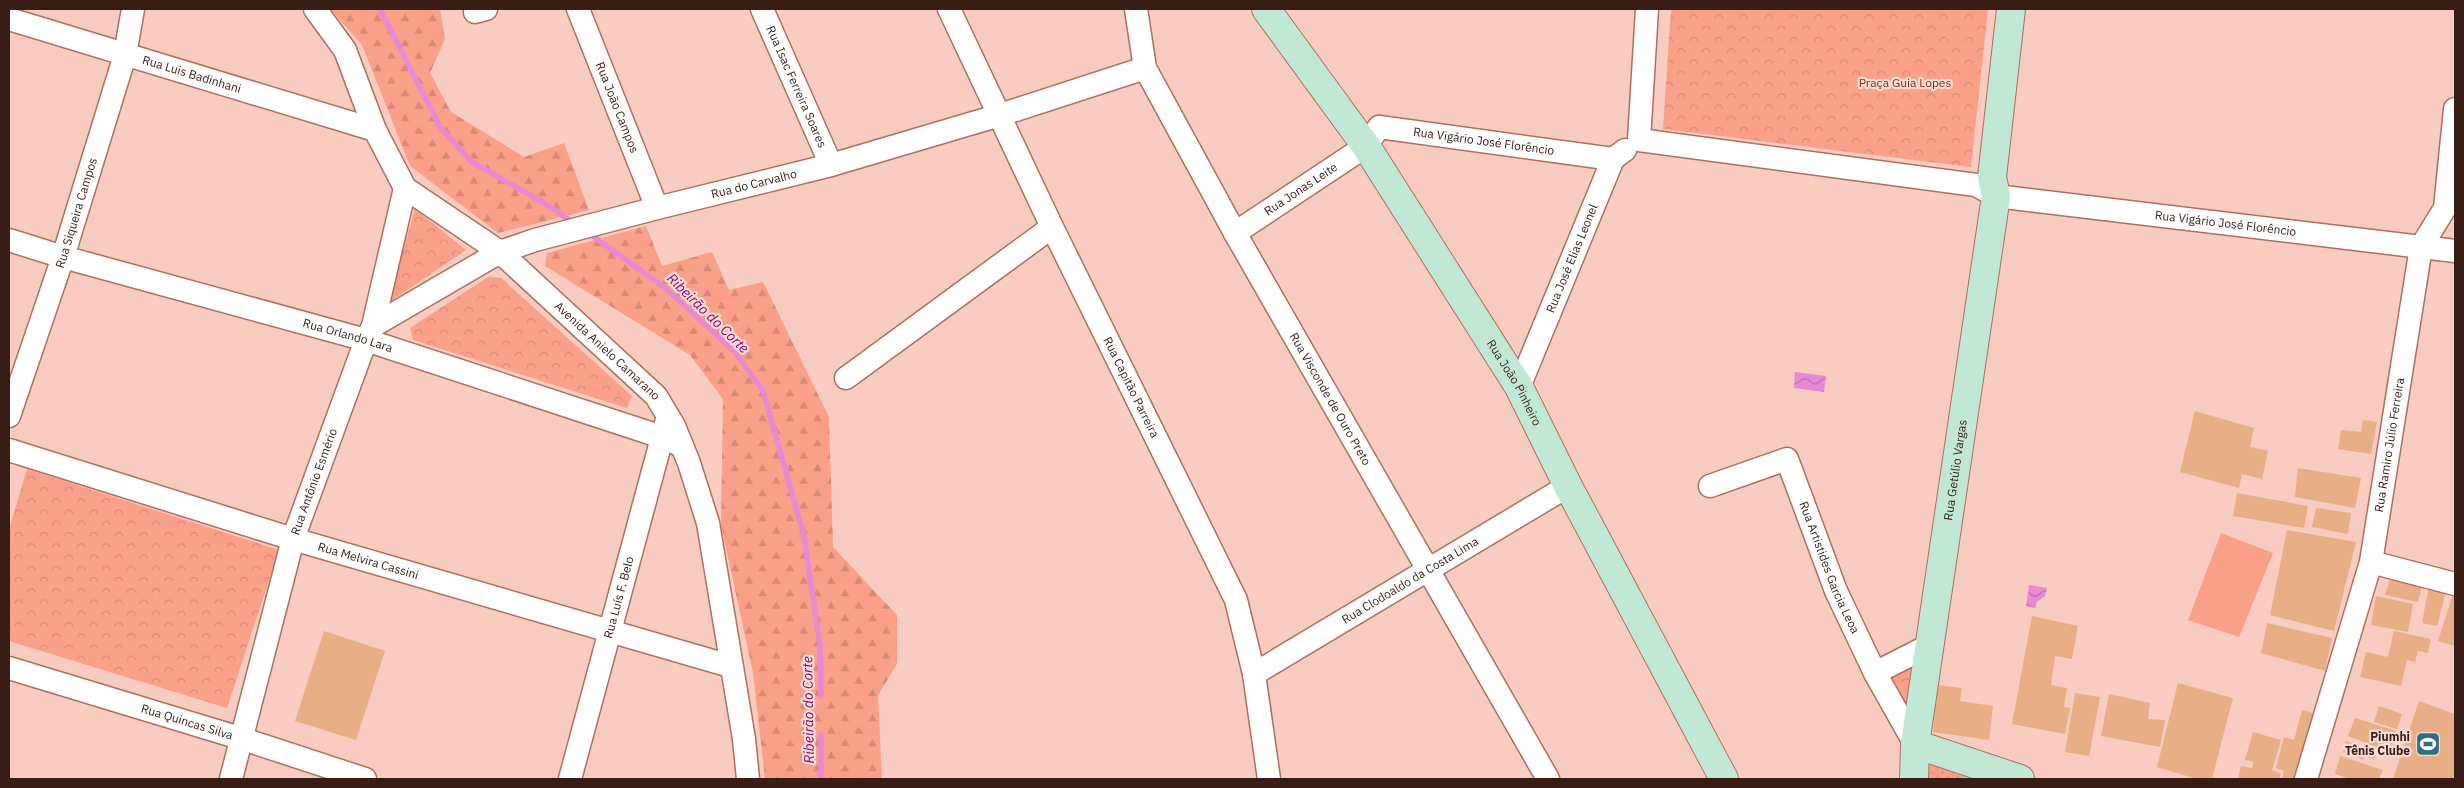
<svg xmlns="http://www.w3.org/2000/svg" width="2464" height="788" font-family="'IBM Plex Sans',sans-serif">
  <style>
    .grass { fill: url(#grass-dots) }
    .forest { fill: url(#forest-firs) }
    .park { fill: url(#park-crowns) }
    .pitch { fill: #fba088 }
    .water { fill: url(#water-waves) }
    .lines { fill: none; stroke-linecap: round; stroke-linejoin: round }
    .stream { stroke: #e88ad3; stroke-width: 5.5 }
    .building { fill: #e8ae86 }
    .street-casing { stroke: #af6f5e; stroke-width: 25 }
    .secondary-casing { stroke: #af6f5e; stroke-width: 30 }
    .street { stroke: #fff; stroke-width: 22 }
    .secondary { stroke: #c1e8d4; stroke-width: 28 }
    .labels { text-anchor: middle; stroke-width: 4.5; stroke-linejoin: round; paint-order: stroke }
    .street-label { font-size: 12px; fill: #371d16; stroke: #fbddd5 }
    .park-label { font-size: 12px; fill: #8c280b; stroke: #fbddd5 }
    .poi-label { font-size: 12px; font-weight: bold; fill: #371d16; stroke: #fbddd5; text-anchor: end }
    .water-label { font-size: 14px; font-style: italic; fill: #7b036b; stroke: #fbddd5 }
  </style>
  <defs>
    <pattern id="grass-dots" width="8" height="8" patternUnits="userSpaceOnUse" patternTransform="scale(1.25)"><rect width="8" height="8" fill="#fba088"/><path d="M2 2h.1M6 6h.1" fill="none" stroke="#d88975" stroke-width="1.8" stroke-linecap="round"/></pattern>
    <pattern id="forest-firs" width="22" height="20" patternUnits="userSpaceOnUse" patternTransform="scale(1.25)"><rect width="22" height="20" fill="#fba088"/><path d="M5 1l3.5 6h-7zM16 11l3.5 6h-7z" fill="#d88975"/></pattern>
    <pattern id="park-crowns" width="20" height="18" patternUnits="userSpaceOnUse" patternTransform="scale(1.25)"><rect width="20" height="18" fill="#fba088"/><path d="M2 6a3 3 0 1 1 6 0M12 15a3 3 0 1 1 6 0" fill="none" stroke="#d88975"/></pattern>
    <pattern id="water-waves" width="16" height="10" patternUnits="userSpaceOnUse" patternTransform="scale(1.25)"><rect width="16" height="10" fill="#e88ad3"/><path d="M0 5q4-4 8 0t8 0" fill="none" stroke="#bd70aa"/></pattern>
  </defs>
  <rect width="100%" height="100%" fill="#f8ccc0"/>
  <polygon class="grass" points="1926,762 1972,776 1956,779 1926,779"/>
  <g class="forest">
    <polygon points="330,9 440,9 445,39 430,73 451,112 524,157 564,143 589,210 498,233 410,166 362,45"/>
    <polygon points="646,226 662,266 712,252 729,290 763,282 829,417 833,547 897,615 897,664 878,695 882,779 765,779 753,673 721,525 723,399 690,355 545,266 547,253"/>
  </g>
  <g class="park">
    <polygon points="1671,9 1988,9 1971,167 1663,129"/>
    <polygon points="415,209 466,250 388,303"/>
    <polygon points="488,277 501,278 632,396 627,408 413,340 410,328"/>
    <polygon points="27,469 279,550 227,708 9,641 9,529"/>
    <polygon points="1920,658 1914,709 1904,714 1884,674"/>
  </g>
  <polygon class="pitch" points="2221,533 2273,553 2239,637 2188,620"/>
  <g class="water">
    <polygon points="377,9 380,9 440,127 472,161 541,201 664,287 735,352 763,391 804,536 820,646 821,779 820,646 803,536 763,391 733,354 664,287 540,203 470,164 438,128"/>
    <polygon points="1795,372 1826,376 1824,392 1794,388"/>
    <polygon points="2029,585 2047,588 2045,596 2037,602 2035,608 2026,606"/>
  </g>
  <g class="lines">
    <g class="stream">
      <polyline points="380,9 440,127 472,162 541,201 571,221"/>
      <polyline points="587,232 664,287 735,352 763,391 804,536 820,646 821,696"/>
      <polyline points="821,735 821,779"/>
    </g>
  </g>
  <g class="building">
    <polygon points="2195,411 2254,428 2250,447 2268,451 2262,479 2242,474 2239,488 2180,472"/>
    <polygon points="2363,420 2377,422 2371,454 2338,449 2341,430 2361,432"/>
    <polygon points="2298,468 2361,478 2355,508 2295,497"/>
    <polygon points="2237,493 2308,506 2304,528 2233,516"/>
    <polygon points="2316,508 2351,513 2348,534 2312,527"/>
    <polygon points="2287,530 2356,542 2334,631 2270,615"/>
    <polygon points="2391,576 2423,583 2418,602 2385,595"/>
    <polygon points="2429,586 2446,591 2437,626 2422,623"/>
    <polygon points="2453,594 2455,595 2455,646 2438,641"/>
    <polygon points="2376,596 2413,604 2408,632 2371,625"/>
    <polygon points="2032,616 2078,626 2072,659 2055,656 2051,685 2067,688 2064,707 2070,708 2065,734 2012,724"/>
    <polygon points="2267,623 2332,638 2325,671 2261,653"/>
    <polygon points="324,631 385,651 356,740 295,721"/>
    <polygon points="2394,631 2431,639 2428,653 2418,651 2415,662 2407,660 2401,686 2360,677 2366,652 2388,657"/>
    <polygon points="2178,683 2233,698 2212,779 2197,779 2157,767"/>
    <polygon points="1937,685 1962,688 1960,701 1993,706 1989,740 1933,732"/>
    <polygon points="2075,693 2100,697 2089,756 2065,752"/>
    <polygon points="2109,694 2150,703 2148,719 2165,720 2160,747 2101,736"/>
    <polygon points="2419,701 2455,714 2455,771 2453,779 2393,779"/>
    <polygon points="2379,706 2402,714 2397,729 2374,722"/>
    <polygon points="2302,710 2319,715 2301,779 2282,779 2284,771 2276,768 2284,737 2294,740"/>
    <polygon points="2355,718 2396,731 2389,752 2348,736"/>
    <polygon points="2253,732 2281,740 2272,770 2281,774 2279,779 2238,779 2241,766 2252,768 2254,762 2245,760"/>
    <polygon points="2346,741 2377,752 2374,759 2363,756 2364,760 2343,752"/>
    <polygon points="2340,756 2383,770 2379,779 2350,779 2335,774"/>
  </g>
  <g class="lines">
    <defs>
      <g id="street">
        <path id="s1" d="M315,9L345,50L375,130L405,188L500,252L656,396L674,426L689,463L708,523L744,739L748,779"/>
        <path id="s2" d="M578,9L657,208"/>
        <path id="s3" d="M762,9L831,165"/>
        <path id="s4" d="M949,9L1052,227L1236,600L1254,674L1269,779"/>
        <path id="s5" d="M1136,9L1145,68L1235,233L1548,779"/>
        <polyline points="475,12 486,9"/>
        <path id="s6" d="M9,19L375,130"/>
        <path id="s7" d="M1639,140L1976,185L1996,196L2455,251"/>
        <polyline points="1639,140 1647,9"/>
        <path id="s8" d="M1235,233L1366,146L1379,127L1613,159"/>
        <path id="s9" d="M9,240L63,257L366,340L662,437L682,446"/>
        <path id="s10" d="M373,326L500,252L535,240L657,208L831,165L1000,115L1145,68"/>
        <polyline points="846,378 1052,227"/>
        <path id="s11" d="M1519,387L1613,159L1625,150"/>
        <path id="s12" d="M9,416L63,257L125,55L133,9"/>
        <path id="s13" d="M9,450L293,539L730,666"/>
        <path id="s14" d="M1710,486L1787,459L1836,591L1875,673L1915,744"/>
        <polyline points="2371,562 2455,584"/>
        <path id="s15" d="M9,668L243,739L365,779"/>
        <polyline points="1875,673 1930,645"/>
        <path id="s16" d="M1254,674L1568,486"/>
        <path id="s17" d="M231,779L293,539L366,340L373,326L405,188"/>
        <path id="s18" d="M570,779L666,423"/>
        <path id="s19" d="M2306,779L2371,562L2421,247L2445,208L2455,109"/>
      </g>
      <g id="secondary">
        <path id="s20" d="M1266,9L1366,146L1519,387L1568,486L1724,779"/>
        <polyline points="1915,744 2020,779"/>
        <path id="s21" d="M1914,779L1915,744L1996,196L1992,177L2011,9"/>
      </g>
    </defs>
    <use href="#street" class="street-casing"/>
    <use href="#secondary" class="secondary-casing"/>
    <use href="#street" class="street"/>
    <use href="#secondary" class="secondary"/>
  </g>
  <defs>
    <symbol id="stadium-square" viewBox="-11 -11 22 22"><rect x="-9" y="-9" width="18" height="18" rx="4" fill="#2c7080" stroke="#fbddd5"/><path d="M0-5a6.5 5 0 1 0 0 10a6.5 5 0 1 0 0-10ZM-3.5-1.8h7v3.6h-7Z" fill="#fff"/></symbol>
  </defs>
  <g fill-rule="evenodd">
    <use href="#stadium-square" x="2414" y="730" width="28" height="28"/>
  </g>
  <g class="labels">
    <g class="street-label">
      <text dy="4" stroke="none"><textPath href="#s6" startOffset="191">Rua Luis Badinhani</textPath></text>
      <text dy="4" stroke="none"><textPath href="#s3" startOffset="85">Rua Isac Ferreira Soares</textPath></text>
      <text dy="4" stroke="none"><textPath href="#s2" startOffset="106">Rua João Campos</textPath></text>
      <text dy="4" stroke="none"><textPath href="#s8" startOffset="286">Rua Vigário José Florêncio</textPath></text>
      <text dy="4" stroke="none"><textPath href="#s10" startOffset="410">Rua do Carvalho</textPath></text>
      <text dy="4" stroke="none"><textPath href="#s8" startOffset="79">Rua Jonas Leite</textPath></text>
      <text dy="4" stroke="none"><textPath href="#s12" startOffset="214">Rua Siqueira Campos</textPath></text>
      <text dy="4" stroke="none"><textPath href="#s7" startOffset="594">Rua Vigário José Florêncio</textPath></text>
      <text dy="4" stroke="none"><textPath href="#s11" startOffset="139">Rua José Elias Leonel</textPath></text>
      <text dy="4" stroke="none"><textPath href="#s9" startOffset="352">Rua Orlando Lara</textPath></text>
      <text dy="4" stroke="none"><textPath href="#s1" startOffset="462">Avenida Anielo Camarano</textPath></text>
      <text dy="4" stroke="none"><textPath href="#s20" startOffset="449">Rua João Pinheiro</textPath></text>
      <text dy="4" stroke="none"><textPath href="#s4" startOffset="420">Rua Capitão Parreira</textPath></text>
      <text dy="4" stroke="none"><textPath href="#s5" startOffset="439">Rua Visconde de Ouro Preto</textPath></text>
      <text dy="4" stroke="none"><textPath href="#s19" startOffset="345">Rua Ramiro Júlio Ferreira</textPath></text>
      <text dy="4" stroke="none"><textPath href="#s21" startOffset="312">Rua Getúlio Vargas</textPath></text>
      <text dy="4" stroke="none"><textPath href="#s17" startOffset="309">Rua Antônio Esmério</textPath></text>
      <text dy="4" stroke="none"><textPath href="#s13" startOffset="376">Rua Melvira Cassini</textPath></text>
      <text dy="4" stroke="none"><textPath href="#s14" startOffset="198">Rua Artistides Garcia Leoa</textPath></text>
      <text dy="4" stroke="none"><textPath href="#s16" startOffset="182">Rua Clodoaldo da Costa Lima</textPath></text>
      <text dy="4" stroke="none"><textPath href="#s18" startOffset="188">Rua Luís F. Belo</textPath></text>
      <text dy="4" stroke="none"><textPath href="#s15" startOffset="186">Rua Quincas Silva</textPath></text>
    </g>
    <g class="park-label">
      <text x="1905" y="87">Praça Guia Lopes</text>
    </g>
    <g class="poi-label">
      <text x="2410" y="741">Piumhi<tspan x="2410" dy="14">Tênis Clube</tspan></text>
    </g>
    <g class="water-label">
      <text transform="translate(708 313) rotate(44)" y="5">Ribeirão do Corte</text>
      <text transform="translate(808 710) rotate(-91)" y="5">Ribeirão do Corte</text>
    </g>
  </g>
  <rect width="2464" height="788" fill="none" stroke="#371d16" stroke-width="20"/>
</svg>
